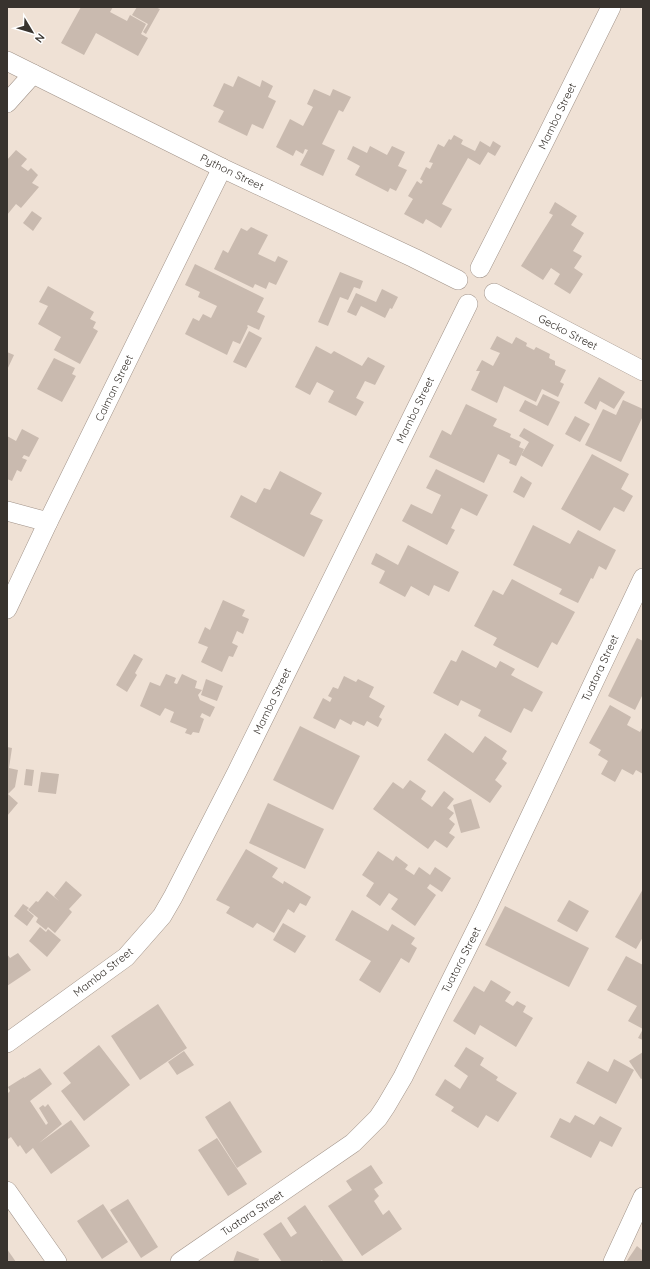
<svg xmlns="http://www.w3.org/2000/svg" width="650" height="1269" font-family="Quicksand,sans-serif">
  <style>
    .building { fill: #c9baaf }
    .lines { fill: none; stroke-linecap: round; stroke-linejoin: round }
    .street-casing { stroke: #a19389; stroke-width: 20 }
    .street { stroke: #fff; stroke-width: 19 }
    .labels { text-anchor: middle; stroke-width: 3; stroke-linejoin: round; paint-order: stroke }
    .street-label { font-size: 11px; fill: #38332e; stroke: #fff }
  </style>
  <rect width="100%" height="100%" fill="#efe1d5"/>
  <g class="building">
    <polygon points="81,7 113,7 110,12 127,21 130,15 146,24 141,34 148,38 138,56 96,33 84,55 61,43"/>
    <polygon points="137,7 155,7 160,9 146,34 143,32 148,24 132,15"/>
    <polygon points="238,76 260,87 262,80 273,86 268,97 276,101 263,129 252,124 247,136 218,122 224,111 213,106 224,83 233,87"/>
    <polygon points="314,89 330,96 333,89 351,97 343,112 339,110 322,144 335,150 323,176 300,165 308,150 305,149 303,154 296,150 293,156 276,147 290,119 303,126 313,107 307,104"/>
    <polygon points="454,135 463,140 461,144 475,151 480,141 490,147 493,141 501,146 495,156 488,152 480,165 468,158 442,204 452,209 441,228 426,219 423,224 404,214 413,199 408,196 417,181 421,184 423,181 420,179 426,167 430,169 433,163 429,162 438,144 444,147 449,139 451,140"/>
    <polygon points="353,146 367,153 370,146 387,155 392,146 405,152 398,166 407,170 396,191 390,188 388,192 355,175 360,166 347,159"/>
    <polygon points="16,150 27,159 21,166 28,171 31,168 38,175 32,183 39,187 21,208 16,204 7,215 7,160"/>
    <polygon points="555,202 577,216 571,225 584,233 573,251 582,256 574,268 583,274 570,294 554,284 560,274 551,268 543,280 521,266 553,215 549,213"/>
    <polygon points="32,211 42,218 33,231 23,223"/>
    <polygon points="251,227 268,235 258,254 275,262 278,256 288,261 276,285 269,282 266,289 255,284 253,288 214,269 223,250 228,253 241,228 247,231"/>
    <polygon points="195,264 264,298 257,312 265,316 259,330 248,325 247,326 248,327 240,344 233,341 227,355 185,334 193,318 199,321 203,314 211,318 217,306 198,297 200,292 185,285"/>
    <polygon points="340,272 363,281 360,289 354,287 348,300 340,297 328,326 318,322"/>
    <polygon points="48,286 94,312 90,319 96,322 93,328 98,331 80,364 54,350 61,337 38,324 48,306 39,302"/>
    <polygon points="382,289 398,297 392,309 390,308 385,318 361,306 356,316 347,312 356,293 376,302"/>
    <polygon points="249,331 262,338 246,368 233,362"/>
    <polygon points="497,336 512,344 516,337 527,343 526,346 534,350 536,347 550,354 549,358 555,361 555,365 566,370 560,382 564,384 558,397 542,389 536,402 504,386 497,403 471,390 480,371 476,371 482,360 493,366 500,353 490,349"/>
    <polygon points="316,346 331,354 334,351 362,366 368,357 385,366 375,385 365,381 356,398 364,402 356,416 328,402 334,391 317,382 310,395 295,387"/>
    <polygon points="7,352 14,355 7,370"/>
    <polygon points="54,358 75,368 72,374 76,376 62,402 37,389"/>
    <polygon points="599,377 625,392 614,409 600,401 596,410 584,403"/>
    <polygon points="543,394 560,402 548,426 519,411 525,400 537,406"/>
    <polygon points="623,400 643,409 643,416 621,462 585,445 603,409 616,415"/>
    <polygon points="466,404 497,419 493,426 511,434 510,437 521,442 519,447 524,449 516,466 509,463 510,460 498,454 484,483 429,457 442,430 451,435"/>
    <polygon points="575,416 590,424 580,442 565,434"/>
    <polygon points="524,428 554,445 542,467 521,455 529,442 519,436"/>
    <polygon points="22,429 39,438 29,457 24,455 22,458 27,460 21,472 17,470 12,481 7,479 7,436 16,441"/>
    <polygon points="592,454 629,474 621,489 633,496 624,512 614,507 600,531 561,509"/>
    <polygon points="436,469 488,495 477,516 461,508 451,528 455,530 447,545 402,521 411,504 432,514 441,495 426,488"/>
    <polygon points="280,471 322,493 310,514 323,520 304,557 230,517 241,495 256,503 264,488 270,490"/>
    <polygon points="521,476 532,483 524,498 513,492"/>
    <polygon points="533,525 570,544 578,530 616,550 606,570 599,566 593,579 591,578 578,603 559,594 562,589 513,565"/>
    <polygon points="408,545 459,572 449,592 434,585 429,596 411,586 405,597 379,583 385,571 371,564 376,553 398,565"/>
    <polygon points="512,579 575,612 557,645 552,642 538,668 493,645 497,638 474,626 493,590 503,595"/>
    <polygon points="223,600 245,610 242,616 249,619 243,634 237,631 232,643 238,646 233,657 229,656 222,672 201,662 208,647 198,643 205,627 210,630"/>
    <polygon points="637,638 643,641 643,694 635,710 608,696"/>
    <polygon points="462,650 496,668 500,661 515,669 511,675 543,692 532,712 524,708 511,733 478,716 481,710 461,700 458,706 433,693 451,660 456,662"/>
    <polygon points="134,654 143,659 135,673 137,675 127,692 116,685"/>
    <polygon points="166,674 176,678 174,683 177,684 182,674 197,681 195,688 202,690 198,695 200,700 215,707 210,717 202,713 200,717 204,719 199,733 193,732 191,735 185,733 187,729 170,722 174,712 165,708 160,716 140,706 150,682 160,686"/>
    <polygon points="344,676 356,682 358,679 374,687 369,697 385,706 379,717 382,719 378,727 367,721 364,726 353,721 351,725 340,719 335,729 313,718 323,698 330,702 332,698 328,696 333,687 338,689"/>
    <polygon points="206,679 223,686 217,701 201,695"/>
    <polygon points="610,705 631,717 627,725 640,732 643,726 643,774 636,770 633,775 622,769 615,782 601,774 608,761 598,755 601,750 589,743"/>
    <polygon points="300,726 360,756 333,810 273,780"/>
    <polygon points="445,733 473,753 485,736 507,751 502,759 507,763 495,780 502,786 490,803 427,760"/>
    <polygon points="7,747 12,748 9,768 18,770 15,787 8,794 18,803 7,816"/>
    <polygon points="26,769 34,770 32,786 24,785"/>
    <polygon points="41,772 59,774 56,794 38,792"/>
    <polygon points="410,780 426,791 421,799 432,807 444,791 454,799 447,808 454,813 449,819 455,824 449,833 455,837 447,848 435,840 428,849 373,809 393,782 403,789"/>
    <polygon points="471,799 480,828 461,833 453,805"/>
    <polygon points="268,803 324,829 305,869 249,843"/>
    <polygon points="246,849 278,868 272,877 283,884 284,881 311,897 306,906 300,903 294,913 288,909 274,933 257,923 253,928 226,913 230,907 216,900"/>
    <polygon points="378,851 393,861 396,856 408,865 405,869 414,875 419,867 430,875 435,867 451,878 442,892 430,884 427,888 436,895 415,926 391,909 398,899 389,893 380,906 366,896 374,883 362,875"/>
    <polygon points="66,881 82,895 69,909 72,912 55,933 48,927 46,930 36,922 38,918 28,910 36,901 38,902 47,891 59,901 54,896"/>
    <polygon points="643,889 643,937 636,949 615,937"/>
    <polygon points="569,900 589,911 577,932 557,921"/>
    <polygon points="23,904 29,908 27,910 34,916 27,926 14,916"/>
    <polygon points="505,906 589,948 569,987 485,945"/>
    <polygon points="352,910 388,931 392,924 415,938 411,944 417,948 409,963 401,958 380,993 359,980 371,961 335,940"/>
    <polygon points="283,923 306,936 295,953 273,940"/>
    <polygon points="40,927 46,932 48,929 61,940 47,957 29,941"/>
    <polygon points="18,953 31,970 7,986 7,954 10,958"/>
    <polygon points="626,956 643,965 643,1040 638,1038 643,1029 628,1021 637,1006 607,990"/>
    <polygon points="491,980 511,992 505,1001 513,1006 517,1001 526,1006 523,1012 533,1018 516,1047 480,1025 475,1035 453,1021 474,986 484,992"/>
    <polygon points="158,1004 187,1048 140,1080 111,1036"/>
    <polygon points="99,1045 130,1085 84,1121 61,1091 71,1083 63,1073"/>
    <polygon points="466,1047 484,1058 480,1065 498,1077 496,1080 517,1093 498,1122 486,1115 478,1128 451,1111 454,1107 435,1095 445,1079 460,1089 468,1076 454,1066"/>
    <polygon points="184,1051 194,1065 177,1075 168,1062"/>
    <polygon points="643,1052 643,1078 641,1079 629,1061"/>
    <polygon points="614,1059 634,1070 616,1104 576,1083 588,1061 608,1072"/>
    <polygon points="40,1068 52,1084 30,1101 46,1125 48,1123 39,1108 43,1105 45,1107 48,1104 62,1124 39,1143 71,1120 90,1146 51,1174 33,1148 26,1154 20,1145 18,1147 11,1137 8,1139 7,1138 7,1094 10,1091 8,1087 24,1077 24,1078"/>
    <polygon points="230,1101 262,1152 237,1168 205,1117"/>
    <polygon points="575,1115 594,1125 600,1116 622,1128 612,1147 600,1141 591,1158 550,1137 560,1118 570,1123"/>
    <polygon points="217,1138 247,1184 228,1196 198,1150"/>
    <polygon points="371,1165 383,1183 374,1189 379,1196 374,1201 383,1215 389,1210 402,1229 362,1256 328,1206 352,1190 346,1181"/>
    <polygon points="128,1199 158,1247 141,1258 110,1210"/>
    <polygon points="103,1204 128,1242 102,1259 77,1221"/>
    <polygon points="305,1205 344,1262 323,1262 322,1260 319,1262 282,1262 263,1234 281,1222 291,1237 297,1233 287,1218"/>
    <polygon points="637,1246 643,1251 643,1262 626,1262"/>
    <polygon points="7,1249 16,1262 7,1262"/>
    <polygon points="237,1251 259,1259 258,1262 233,1262"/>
  </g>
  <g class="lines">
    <defs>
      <g id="street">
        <polyline points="7,61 222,168 414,258 458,280"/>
        <polyline points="7,103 33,74"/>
        <polyline points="480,268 543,144 611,7"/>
        <polyline points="494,293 643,371"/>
        <polyline points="7,511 48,522"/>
        <polyline points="7,609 48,522 222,168"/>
        <polyline points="7,1043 126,957 162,916 173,897 237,772 468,304"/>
        <polyline points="7,1191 57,1262"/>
        <polyline points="180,1262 353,1143 378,1118 386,1106 403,1077 485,912 643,578"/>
        <polyline points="613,1262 643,1197"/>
      </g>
    </defs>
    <use href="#street" class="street-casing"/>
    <use href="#street" class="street"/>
  </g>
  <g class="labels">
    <g class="street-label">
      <text transform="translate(557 116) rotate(-64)" y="4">Mamba Street</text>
      <text transform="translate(232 172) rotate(26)" y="4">Python Street</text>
      <text transform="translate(568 332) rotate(27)" y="4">Gecko Street</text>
      <text transform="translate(114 388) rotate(-64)" y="4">Caiman Street</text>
      <text transform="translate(415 410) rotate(-64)" y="4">Mamba Street</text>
      <text transform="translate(600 668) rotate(-65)" y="4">Tuatara Street</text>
      <text transform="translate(272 701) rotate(-64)" y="4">Mamba Street</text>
      <text transform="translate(461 960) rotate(-63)" y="4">Tuatara Street</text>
      <text transform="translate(103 972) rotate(-38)" y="4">Mamba Street</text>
      <text transform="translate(252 1213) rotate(-34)" y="4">Tuatara Street</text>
    </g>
  </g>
  <rect width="650" height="1269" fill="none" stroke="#38332e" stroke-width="16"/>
  <g transform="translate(32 32) rotate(128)" stroke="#ffffff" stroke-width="3" paint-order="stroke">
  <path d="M0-3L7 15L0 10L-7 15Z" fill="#38332e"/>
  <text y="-6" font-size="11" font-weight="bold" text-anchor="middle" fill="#38332e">N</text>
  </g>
</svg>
